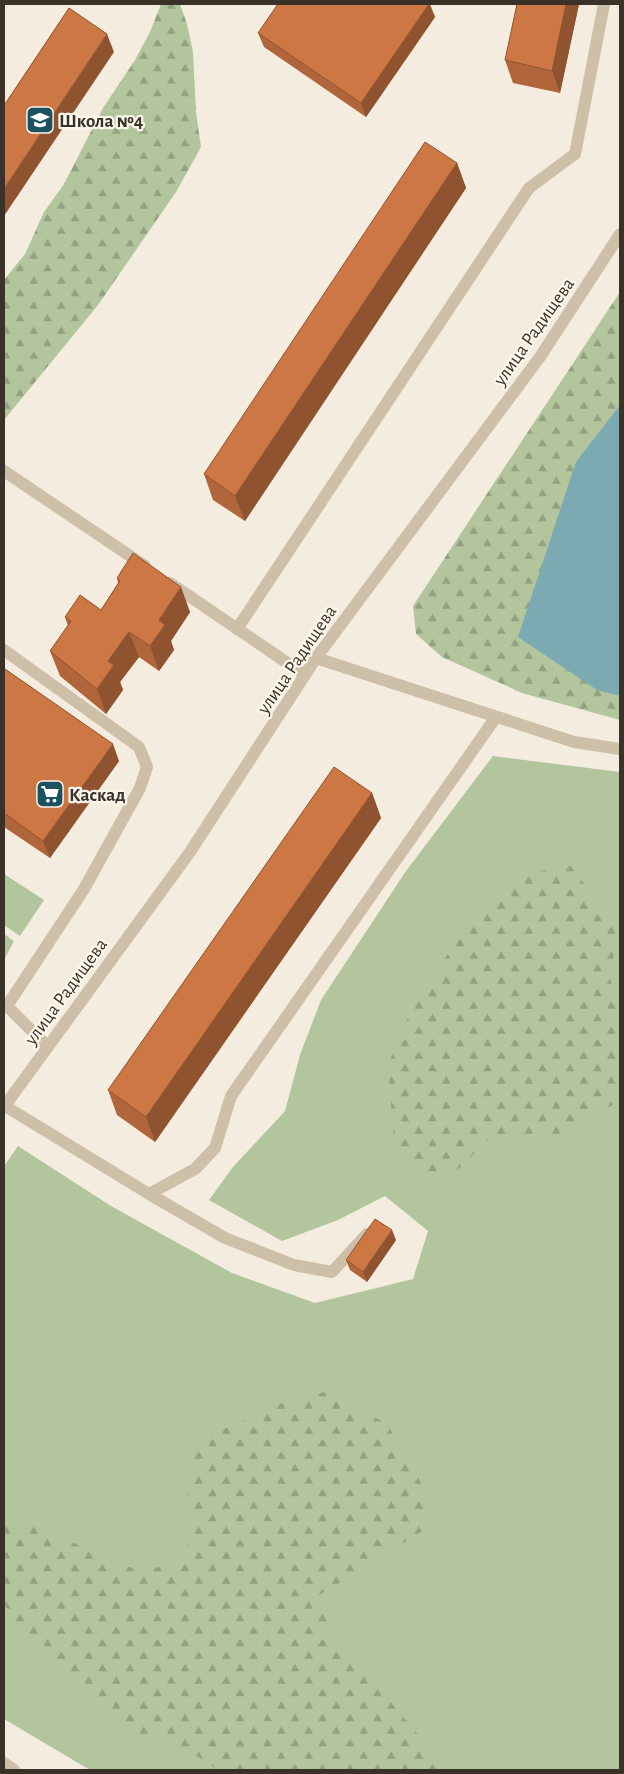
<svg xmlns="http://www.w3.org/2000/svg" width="624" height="1774" font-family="'Alegreya Sans',sans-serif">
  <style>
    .grass { fill: #b2c59d }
    .forest { fill: url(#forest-firs) }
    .water { fill: #7baab3 }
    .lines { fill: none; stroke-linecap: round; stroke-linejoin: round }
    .service { stroke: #cebfa9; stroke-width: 12 }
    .minor { stroke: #cebfa9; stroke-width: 12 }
    .tertiary { stroke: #cebfa9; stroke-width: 12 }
    .wall { fill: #b0663a }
    .shaded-wall { fill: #905330 }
    .building { fill: #cd7744; stroke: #905330 }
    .labels { text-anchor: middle; stroke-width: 4.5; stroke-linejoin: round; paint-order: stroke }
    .poi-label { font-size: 19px; font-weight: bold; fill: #3a3129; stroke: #fbf6ec; text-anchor: start }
    .street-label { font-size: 19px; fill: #3a3129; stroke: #fbf6ec }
  </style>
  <defs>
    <pattern id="forest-firs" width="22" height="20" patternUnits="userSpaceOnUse" patternTransform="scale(1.25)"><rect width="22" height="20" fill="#b2c59d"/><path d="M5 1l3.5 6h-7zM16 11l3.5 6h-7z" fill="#92a180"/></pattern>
  </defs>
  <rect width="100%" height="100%" fill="#f4eddf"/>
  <g class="grass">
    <polygon points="493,756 620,772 620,1770 90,1770 4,1719 4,1166 18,1146 111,1206 232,1273 315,1303 413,1279 428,1231 385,1196 338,1220 282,1241 209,1200 233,1167 285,1111 300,1055 321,1000 406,871"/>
    <polygon points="4,874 44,900 20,936 4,925"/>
    <polygon points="4,934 14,941 4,960"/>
  </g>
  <g class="forest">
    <polygon points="161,4 180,4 187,24 193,52 196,112 201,147 176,192 98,305 4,420 4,280 25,254 44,212 64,184 103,108 135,60 150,32"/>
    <polygon points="620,292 620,720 522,693 442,657 416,634 413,606"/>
    <path d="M571,866L618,928L610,977L620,1016V1101L557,1135L485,1141C469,1159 451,1186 424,1174C414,1170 404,1159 395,1153L388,1065L417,996L462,935L519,874Z"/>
    <polygon points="328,1391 387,1424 421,1483 426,1529 318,1596 339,1650 381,1691 441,1761 443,1770 217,1770 210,1764 172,1742 142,1737 110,1716 61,1673 24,1632 4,1604 4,1517 50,1531 88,1550 137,1570 176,1565 193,1537 187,1490 196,1442 279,1404"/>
  </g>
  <polygon class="water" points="620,405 620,696 597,690 518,637 576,462"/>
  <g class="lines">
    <g class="service">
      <polyline points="4,471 145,566"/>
      <polyline points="170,583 305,675"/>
      <polyline points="237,629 529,188 575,154 604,4"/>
      <polyline points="4,650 139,747 147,767 140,788 84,889 7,1006"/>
      <polyline points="4,1005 7,1006 48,1047"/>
      <polyline points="5,1106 149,1194 195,1169 215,1148 231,1096 496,717"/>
      <polyline points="149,1194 225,1238 294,1265 332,1272 367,1234"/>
    </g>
    <g class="minor">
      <polyline points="316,658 574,742 620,749"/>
      <polyline points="4,1763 14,1770"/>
    </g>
    <polyline class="tertiary" points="4,1107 190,852 316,658 540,357 620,234"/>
  </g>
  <g class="wall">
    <polygon points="278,4 430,4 435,17 366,117 264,47 258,33"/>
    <polygon points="579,4 560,93 513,83 505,60"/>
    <polygon points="457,163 466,188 245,521 213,500 204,474"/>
    <polygon points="117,578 190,612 171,641 174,650 159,671 139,657 120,682 123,690 106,714 60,676 50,651 68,626 65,617 101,610 118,583"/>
    <polygon points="4,672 119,761 50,858 4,827"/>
    <polygon points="372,793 381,818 155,1142 117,1115 108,1090"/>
    <polygon points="396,1240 367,1282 350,1270 346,1260"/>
  </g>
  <g class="shaded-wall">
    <polygon points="429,4 435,17 366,117 361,103"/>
    <polygon points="566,4 579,4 560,93 552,71"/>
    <polygon points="107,34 114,52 4,216 4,189"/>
    <polygon points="457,163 466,188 245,521 235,496"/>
    <polygon points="181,587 190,612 171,641 174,650 159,671 150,646 159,620"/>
    <polygon points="129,632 139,657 120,682 123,690 106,714 97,689 108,661"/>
    <polygon points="113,744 119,761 50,858 43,841"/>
    <polygon points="372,793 381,818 155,1142 146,1117"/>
    <polygon points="392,1230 396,1240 367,1282 363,1272"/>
  </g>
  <g class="building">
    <polygon points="278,4 429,4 361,103 258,33"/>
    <polygon points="517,4 566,4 552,71 505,60"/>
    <polygon points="69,8 107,34 4,189 4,104 5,104"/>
    <polygon points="425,142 457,163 235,496 204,474"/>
    <polygon points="133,553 181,587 159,620 165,625 150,646 129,632 108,661 114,665 97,689 50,651 71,621 65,617 80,595 101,610 120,581 117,578"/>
    <polygon points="5,669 113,744 43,841 4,813 4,672"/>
    <polygon points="334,767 372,793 146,1117 108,1090"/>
    <polygon points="375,1219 392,1230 363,1272 346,1260"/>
  </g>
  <defs>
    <symbol id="school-square" viewBox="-11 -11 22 22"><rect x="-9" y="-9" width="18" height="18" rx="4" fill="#1c525f" stroke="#fbf6ec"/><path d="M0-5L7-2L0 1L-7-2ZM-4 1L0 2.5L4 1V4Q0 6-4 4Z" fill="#fff"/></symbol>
    <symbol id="supermarket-square" viewBox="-11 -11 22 22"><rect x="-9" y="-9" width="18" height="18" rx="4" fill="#1c525f" stroke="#fbf6ec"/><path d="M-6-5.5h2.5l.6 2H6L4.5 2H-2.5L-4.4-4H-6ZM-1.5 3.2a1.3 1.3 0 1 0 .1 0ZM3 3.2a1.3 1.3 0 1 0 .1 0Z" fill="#fff"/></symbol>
  </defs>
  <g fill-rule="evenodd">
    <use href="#school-square" x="24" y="104" width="32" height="32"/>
    <use href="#supermarket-square" x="34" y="778" width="32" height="32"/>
  </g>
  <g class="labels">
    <g class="poi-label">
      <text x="59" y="127">Школа №4</text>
      <text x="69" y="801">Каскад</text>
    </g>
    <g class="street-label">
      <text transform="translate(533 331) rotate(-55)" y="7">улица Радищева</text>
      <text transform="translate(296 659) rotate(-56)" y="7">улица Радищева</text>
      <text transform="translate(65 991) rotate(-54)" y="7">улица Радищева</text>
    </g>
  </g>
  <rect width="624" height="1774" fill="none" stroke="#3a3129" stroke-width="10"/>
</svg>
